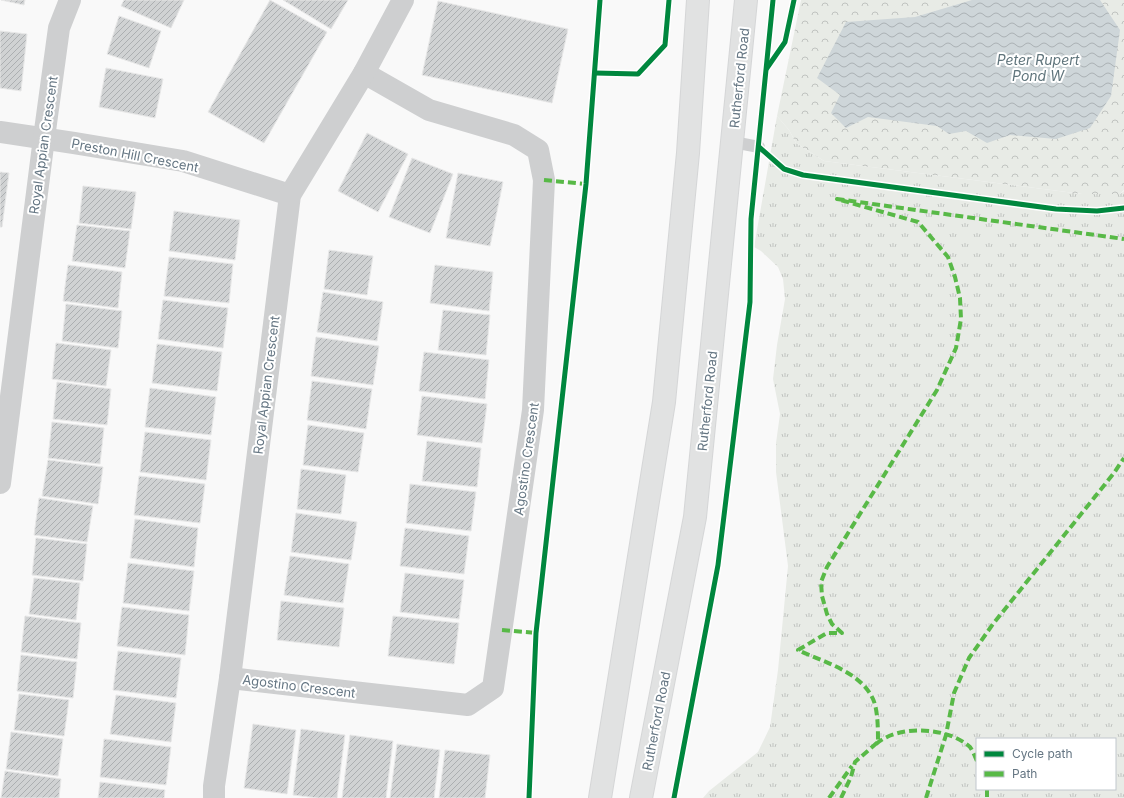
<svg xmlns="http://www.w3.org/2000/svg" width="1124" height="798" font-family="Inter,sans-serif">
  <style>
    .grass { fill: url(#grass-tufts); fill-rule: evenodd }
    .forest { fill: url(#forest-crowns) }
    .water { fill: url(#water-waves) }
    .building { fill: url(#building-hatch); stroke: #e8e8e8 }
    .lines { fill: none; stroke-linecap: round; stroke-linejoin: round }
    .secondary-casing { stroke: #d5d6d7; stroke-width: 24 }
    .service { stroke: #cecfd0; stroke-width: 12 }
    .minor { stroke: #cecfd0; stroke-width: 22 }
    .secondary { stroke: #e1e2e2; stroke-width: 22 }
    .quiet { stroke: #58b947; stroke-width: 4; stroke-dasharray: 8 4; stroke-linecap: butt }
    .cycleway-casing { stroke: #fff; stroke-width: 8 }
    .cycleway { stroke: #00873e; stroke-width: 5 }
    .labels { text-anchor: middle; stroke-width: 4; stroke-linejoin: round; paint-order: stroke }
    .street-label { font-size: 13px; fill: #657683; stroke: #fff }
    .water-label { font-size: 14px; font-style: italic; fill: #60757c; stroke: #fff }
  </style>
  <defs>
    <pattern id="grass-tufts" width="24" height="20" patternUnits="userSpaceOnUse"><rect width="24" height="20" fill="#e8ebe6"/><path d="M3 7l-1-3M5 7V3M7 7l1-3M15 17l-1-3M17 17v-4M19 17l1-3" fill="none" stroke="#c0c3c0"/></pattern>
    <pattern id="forest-crowns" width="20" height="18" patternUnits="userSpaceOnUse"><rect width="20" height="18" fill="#e8ebe6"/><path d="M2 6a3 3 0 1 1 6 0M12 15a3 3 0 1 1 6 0" fill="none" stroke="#c0c3c0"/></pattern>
    <pattern id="water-waves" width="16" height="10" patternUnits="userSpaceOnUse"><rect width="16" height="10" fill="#ced6d9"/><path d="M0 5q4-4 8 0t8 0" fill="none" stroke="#abb2b5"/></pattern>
    <pattern id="building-hatch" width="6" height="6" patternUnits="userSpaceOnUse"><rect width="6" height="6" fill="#d0d2d3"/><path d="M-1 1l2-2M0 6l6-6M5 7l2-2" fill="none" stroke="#acafb1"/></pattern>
  </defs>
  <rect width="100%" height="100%" fill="#f9f9f9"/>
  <path class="grass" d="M777,116L789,130L796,143L824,161L1082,194H1120L1124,191V798H703L709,791L758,752L770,727L778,670L788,566L776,472V443L780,414L773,379L777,345L785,299L783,279L778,267L761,251L754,247ZM977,739H1115V789H977Z"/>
  <polygon class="forest" points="801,0 1124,0 1124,190 1120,194 1082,194 824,161 796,143 789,130 777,116"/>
  <polygon class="water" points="972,0 1100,0 1120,30 1111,96 1090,128 1056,139 1010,135 987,143 966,131 949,134 937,126 868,117 846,128 831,113 840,95 817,78 846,22 915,17"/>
  <g class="building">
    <polygon points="1,0 25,0 24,5"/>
    <polygon points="124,0 184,0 171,28 121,6"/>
    <polygon points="270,0 327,32 264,143 208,112"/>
    <polygon points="283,0 348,0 331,29"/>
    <polygon points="438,1 568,29 552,103 422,75"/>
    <polygon points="119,16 161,31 149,68 107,54"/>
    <polygon points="0,31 27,34 21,91 0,88"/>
    <polygon points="106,68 163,79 155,118 99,107"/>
    <polygon points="367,133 408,154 378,212 338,191"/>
    <polygon points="412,158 453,174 430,233 389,217"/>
    <polygon points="0,172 9,173 2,227 0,227"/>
    <polygon points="458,173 503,182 490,246 446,238"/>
    <polygon points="83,186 136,192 131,229 79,223"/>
    <polygon points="174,211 240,220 235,260 169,251"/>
    <polygon points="77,225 130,231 125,268 72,261"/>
    <polygon points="329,250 373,256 367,295 324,289"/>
    <polygon points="169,257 233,264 229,303 164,296"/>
    <polygon points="68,265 122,272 118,308 63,301"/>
    <polygon points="435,265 493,272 489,311 430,303"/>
    <polygon points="323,292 383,302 377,341 317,332"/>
    <polygon points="163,300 228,308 223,348 158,339"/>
    <polygon points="66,304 122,311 118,348 62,341"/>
    <polygon points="443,310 490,315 486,355 438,350"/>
    <polygon points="316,337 379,346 373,385 311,376"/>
    <polygon points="56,343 111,350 106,386 52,379"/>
    <polygon points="157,344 222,352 217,391 152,383"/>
    <polygon points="424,352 489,360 485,399 419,391"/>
    <polygon points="312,381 372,389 366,429 307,420"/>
    <polygon points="57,382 111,389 107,425 53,419"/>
    <polygon points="150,388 216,397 211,435 145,427"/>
    <polygon points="422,396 487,404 482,443 417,435"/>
    <polygon points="52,422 104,428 100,464 48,458"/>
    <polygon points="308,425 364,433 358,472 303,465"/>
    <polygon points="145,432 211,440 206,480 140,472"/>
    <polygon points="427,441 481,448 477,487 422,481"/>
    <polygon points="48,460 103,467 98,504 42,496"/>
    <polygon points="301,469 346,475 341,514 297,509"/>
    <polygon points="139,476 205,484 200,523 134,515"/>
    <polygon points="410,484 476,492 471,531 406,523"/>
    <polygon points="39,498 93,506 87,542 34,535"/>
    <polygon points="296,513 357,522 351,560 291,552"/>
    <polygon points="135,519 198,528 194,567 130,558"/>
    <polygon points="405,528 469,536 464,574 400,566"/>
    <polygon points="36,538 87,544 83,581 32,575"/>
    <polygon points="290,556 349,564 343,603 284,595"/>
    <polygon points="128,563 194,571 189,611 123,603"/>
    <polygon points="405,573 464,580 459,619 400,612"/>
    <polygon points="34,578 80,583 76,620 29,614"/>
    <polygon points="281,601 344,608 339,647 277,640"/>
    <polygon points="122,607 189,615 185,655 117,646"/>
    <polygon points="25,616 81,623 77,659 21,652"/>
    <polygon points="393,616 459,623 454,664 388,656"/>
    <polygon points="118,651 181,658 176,698 113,690"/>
    <polygon points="21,655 77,662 73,698 17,691"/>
    <polygon points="19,694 69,700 64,736 14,730"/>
    <polygon points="116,695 176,703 171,742 110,734"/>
    <polygon points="253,724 296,730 287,794 244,788"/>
    <polygon points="301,729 345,735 337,798 317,798 293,795"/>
    <polygon points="11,732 63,739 58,776 6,769"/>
    <polygon points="350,735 393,741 386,798 342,798"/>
    <polygon points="104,739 171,747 166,785 100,777"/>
    <polygon points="397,744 440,750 434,798 390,798"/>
    <polygon points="445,750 490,755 485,798 439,798"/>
    <polygon points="5,771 61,779 59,798 1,798"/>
    <polygon points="100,782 165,790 164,798 98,798"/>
  </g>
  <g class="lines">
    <defs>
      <g id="secondary">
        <polyline points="600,798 664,402 688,153 698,0"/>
        <polyline points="641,798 695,517 746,0"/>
      </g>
    </defs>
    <use href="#secondary" class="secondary-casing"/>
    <polyline class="service" points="733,142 759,147"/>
    <g class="minor">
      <polyline points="0,132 74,143 183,161 290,195"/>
      <polyline points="0,483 44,138 59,28 70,0"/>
      <polyline points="230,678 468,705 493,688 533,410 544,180 538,150 514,135 429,110 364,73"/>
      <polyline points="214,798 214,786 230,678 290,195 364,73 403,0"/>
    </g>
    <use href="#secondary" class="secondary"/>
    <g class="quiet">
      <polyline points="544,180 586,184"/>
      <polyline points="502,630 536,633"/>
      <path d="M876,744C899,724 948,727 970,747C973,751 975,757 977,761"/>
      <polyline points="987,789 987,798"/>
      <polyline points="829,798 852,766"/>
      <path d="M841,798L851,777L855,762L878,742C878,730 878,710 873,699C860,671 823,662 798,650L827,633H842L832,624L827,614L822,596L821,582L827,567L937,390L956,348L961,319L960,298L955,277L948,257L918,222L837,199L1124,239"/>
      <polyline points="926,798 946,735 954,693 969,658 993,624 1114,473 1124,458"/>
    </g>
    <defs>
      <g id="cycleway">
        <polyline points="767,68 785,42 794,0"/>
        <polyline points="595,73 638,74 665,45 669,0"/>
        <polyline points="759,147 784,169 803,175 1056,209 1097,211 1124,208"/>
        <polyline points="529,798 536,633 586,184 600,0"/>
        <polyline points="674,798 718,565 750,302 751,219 773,0"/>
      </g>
    </defs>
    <use href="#cycleway" class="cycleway-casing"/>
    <use href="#cycleway" class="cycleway"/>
  </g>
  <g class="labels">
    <g class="street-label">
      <text transform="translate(739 78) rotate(-84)" y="5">Rutherford Road</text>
      <text transform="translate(43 145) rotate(-82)" y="5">Royal Appian Crescent</text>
      <text transform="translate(135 155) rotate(11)" y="5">Preston Hill Crescent</text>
      <text transform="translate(266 385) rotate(-83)" y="5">Royal Appian Crescent</text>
      <text transform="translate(707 401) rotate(-84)" y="5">Rutherford Road</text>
      <text transform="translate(526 459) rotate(-82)" y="5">Agostino Crescent</text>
      <text transform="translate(299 686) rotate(7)" y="5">Agostino Crescent</text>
      <text transform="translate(656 721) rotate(-79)" y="5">Rutherford Road</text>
    </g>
    <g class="water-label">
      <text x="1038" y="65">Peter Rupert<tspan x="1038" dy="16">Pond W</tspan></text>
    </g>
  </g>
  <rect x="976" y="738" width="140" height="52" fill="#ffffff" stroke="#c1c8cd"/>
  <rect x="984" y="751" width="20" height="6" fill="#00873e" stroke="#c1c8cd"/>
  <text x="1012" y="758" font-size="12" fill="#657683">Cycle path</text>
  <rect x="984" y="771" width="20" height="6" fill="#58b947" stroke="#c1c8cd"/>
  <text x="1012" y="778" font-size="12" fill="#657683">Path</text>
</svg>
